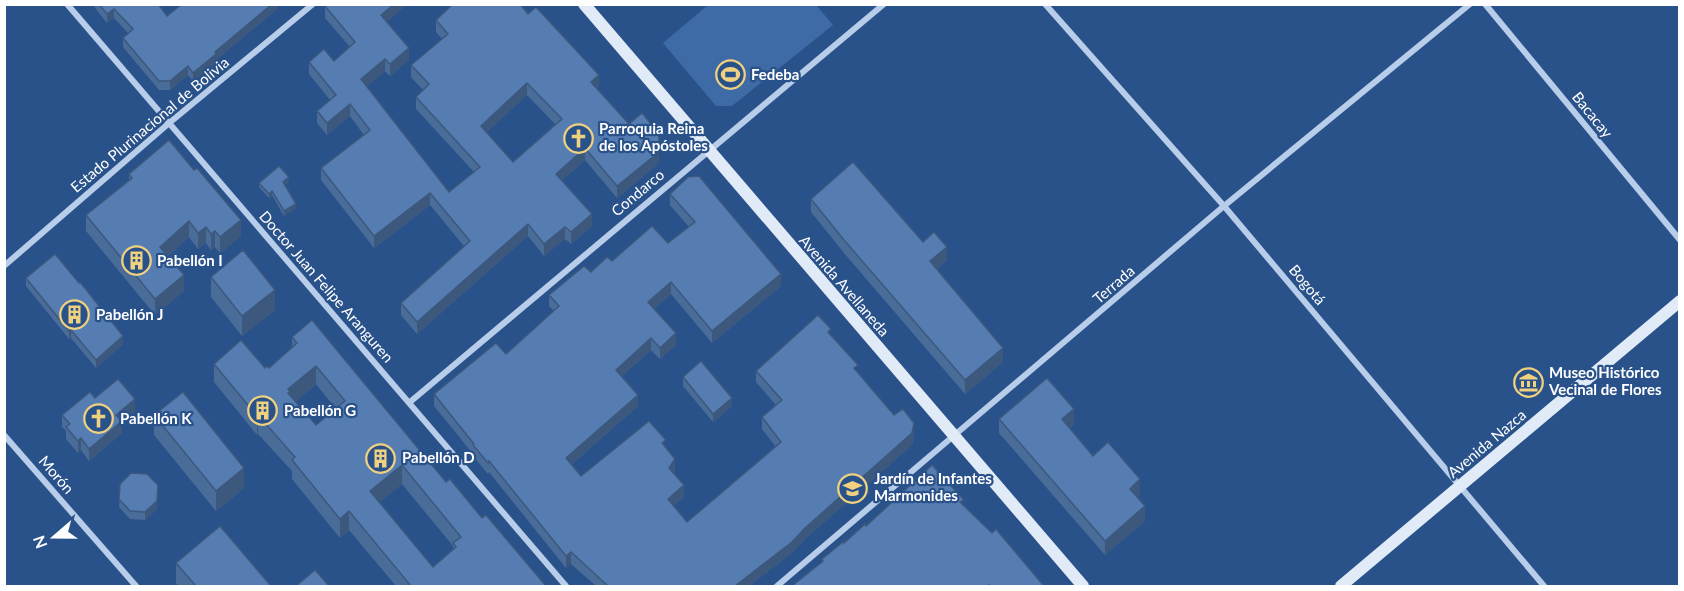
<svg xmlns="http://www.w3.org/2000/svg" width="1684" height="591" font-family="Lato,sans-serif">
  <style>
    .green { fill: #3e6ba6 }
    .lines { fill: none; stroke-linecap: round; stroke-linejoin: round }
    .street { stroke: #b7cde9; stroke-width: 6 }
    .secondary { stroke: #e1ebf8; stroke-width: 12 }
    .wall { fill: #4a6c99; fill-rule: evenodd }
    .shaded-wall { fill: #3c587d }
    .building { fill: #567db2; stroke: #3c587d; stroke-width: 1.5; fill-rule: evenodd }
    .labels { text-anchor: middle; stroke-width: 4.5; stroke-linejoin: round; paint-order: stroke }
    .poi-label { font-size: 15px; font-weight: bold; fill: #fff; stroke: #2a528a; text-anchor: start }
    .street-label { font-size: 15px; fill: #fff; stroke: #2a528a }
  </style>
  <rect width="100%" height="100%" fill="#2a528a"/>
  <polygon class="green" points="708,5 816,5 833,25 732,106 716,106 663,43"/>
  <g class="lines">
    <g class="street">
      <polyline points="67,4 566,586"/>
      <polyline points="1045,4 1224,206 1544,586"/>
      <polyline points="1485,4 1680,240"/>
      <polyline points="4,266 168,124 313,4"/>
      <polyline points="410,402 884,4"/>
      <polyline points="4,435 136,586"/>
      <polyline points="777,586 1224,206 1470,4"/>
    </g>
    <g class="secondary">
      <polyline points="584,4 1083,586"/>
      <polyline points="1341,586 1680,301"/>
    </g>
  </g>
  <g class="wall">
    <polygon points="92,4 158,4 167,16 278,4 278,8 216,60 216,63 193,81 188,75 170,90 159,90 123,47 123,38 128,33 114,18 107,23"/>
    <path d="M325,6L387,22L409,60L390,76L385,71L367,86L449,192L474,172L416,109V97L423,90L411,77V65L442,39L436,32V20L528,14L599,86L597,88L659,163L617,198L585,160L562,180L592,226L571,244L565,239L544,256L528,236L417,334L401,315V303L464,246L430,205L374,248L321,180V168L364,135L350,116L327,135L317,123V111L330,100L309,74V62L334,61L350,47L325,18ZM527,95L555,124L513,162L486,133Z"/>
    <polygon points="129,174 241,236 220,253 215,247 211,250 206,243 198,249 189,237 168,256 184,291 155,315 86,231 86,215 129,180"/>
    <polygon points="289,181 285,185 296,208 284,216 272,195 269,198 259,187 259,183"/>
    <polygon points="670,194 781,286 712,343 671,294 654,309 676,345 660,359 651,350 622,376 638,406 572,464 581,476 666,447 675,470 674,473 684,497 673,506 687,522 776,447 762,429 762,417 776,405 756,382 756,371 831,335 858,373 894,415 914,434 912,445 804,540 792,553 749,586 596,586 571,564 566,568 489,472 488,474 473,456 473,454 434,406 434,394 506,354 554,311 549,306 549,295 612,261 668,243 689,227 670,205"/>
    <polygon points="811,199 947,260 937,269 1003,362 965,394 844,253 811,212"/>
    <polygon points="211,277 275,310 242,336 211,297"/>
    <polygon points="26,278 123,344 96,368 71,338 69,339 26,286"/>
    <path d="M292,337L446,482L546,586H396L349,530L340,538L292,479V471L258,434L257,435L214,382V364L269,368L292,348ZM316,384L336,409L316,425L295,402ZM402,484L453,546V550L433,567L379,502Z"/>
    <polygon points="683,377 732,406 713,422 683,386"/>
    <polygon points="95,398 135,411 122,422 122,433 89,461 81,450 78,453 66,439 66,431 62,427 62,415"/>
    <polygon points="154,415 244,488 216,511 154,435"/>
    <polygon points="999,419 1074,424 1070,428 1093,456 1140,494 1137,497 1145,521 1105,555 999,433"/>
    <polygon points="120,484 157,509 145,520 130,519 119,507"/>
    <polygon points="176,563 271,586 179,586 176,583"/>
  </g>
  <g class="shaded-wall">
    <polygon points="272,4 278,4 278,8 216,60 216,63 193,81 193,73 215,52"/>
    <polygon points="394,4 408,4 381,27 381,15"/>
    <polygon points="114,9 114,18 107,23 107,14"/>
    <polygon points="409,48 409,60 390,76 390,64"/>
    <polygon points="385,59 385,71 361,91 361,79"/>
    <polygon points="188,66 188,75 170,90 170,81"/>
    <polygon points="599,75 599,86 591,94 591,82"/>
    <polygon points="527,83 527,95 481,138 481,126"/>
    <polygon points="350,104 350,116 327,135 327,123"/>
    <polygon points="585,148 585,160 556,185 556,174"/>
    <polygon points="659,152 659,163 617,198 617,186"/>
    <polygon points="289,177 289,181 283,186 283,182"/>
    <polygon points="272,191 272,195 269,198 269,194"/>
    <polygon points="430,193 430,205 374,248 374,236"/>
    <polygon points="296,204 296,208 284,216 284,211"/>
    <polygon points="592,214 592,226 571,244 571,232"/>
    <polygon points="241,220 241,236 220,253 220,237"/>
    <polygon points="189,221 189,237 160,263 160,247"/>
    <polygon points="528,224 528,236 417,334 417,322"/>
    <polygon points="206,227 206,243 198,249 198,233"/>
    <polygon points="565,227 565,239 544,256 544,244"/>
    <polygon points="215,231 215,247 211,250 211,234"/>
    <polygon points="947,247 947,260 930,275 930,261"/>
    <polygon points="781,274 781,286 712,343 712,331"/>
    <polygon points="184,275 184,291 155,315 155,299"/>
    <polygon points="671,282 671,294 648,314 648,302"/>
    <polygon points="275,290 275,310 242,336 242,316"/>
    <polygon points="71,330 71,338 69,339 69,331"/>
    <polygon points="676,333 676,345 660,359 660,348"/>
    <polygon points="123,336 123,344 96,368 96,360"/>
    <polygon points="651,338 651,350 616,381 616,370"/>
    <polygon points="1003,348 1003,362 965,394 965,380"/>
    <polygon points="316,366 316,384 290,407 288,389"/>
    <polygon points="638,395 638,406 566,469 566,458"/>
    <polygon points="732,398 732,406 713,422 713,414"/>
    <polygon points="135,399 135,411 122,422 122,433 89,461 89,449 116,415"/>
    <polygon points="1074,409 1074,424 1062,434 1062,419"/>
    <polygon points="258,415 258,434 257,435 257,416"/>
    <polygon points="914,423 914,434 912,445 804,540 792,553 749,586 735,586"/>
    <polygon points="81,438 81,450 78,453 78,441"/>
    <polygon points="675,459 675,470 669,479 669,468"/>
    <polygon points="402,465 402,484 370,510 370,491"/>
    <polygon points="244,468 244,488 216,511 216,491"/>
    <polygon points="1140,479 1140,494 1130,504 1130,489"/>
    <polygon points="158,485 157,509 145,520 145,512"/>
    <polygon points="684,485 684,497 668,511 668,499"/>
    <polygon points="1145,506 1145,521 1105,555 1105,541"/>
    <polygon points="349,511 349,530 340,538 340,519"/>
    <polygon points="571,552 571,564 566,568 566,556"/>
  </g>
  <g class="building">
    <polygon points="99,4 158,4 167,16 182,4 272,4 215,52 216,54 193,73 188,66 170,81 159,81 123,38 133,29 114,9 107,14"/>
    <path d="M327,4H394L381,15L409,48L390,64L385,59L361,79L449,192L480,167L416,97L429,84L411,65L448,34L436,20L453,4H520L528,14L536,7L599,75L591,82L629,124L642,113L659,134V152L617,186L585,148L556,174L592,214L571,232L565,227L544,244L528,224L417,322L401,303L470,241L430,193L374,236L321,168L370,130L350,104L327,123L317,111L336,95L309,62L324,49L334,61L355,42L325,6ZM527,83L562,119L513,162L481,126Z"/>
    <polygon points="169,140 194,170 197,168 241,220 220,237 215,231 211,234 206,227 198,233 189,221 160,247 184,275 155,299 86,215 132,178 129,174"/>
    <polygon points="853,162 923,242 934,232 947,247 930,261 1003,348 965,380 844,240 811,199"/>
    <polygon points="279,166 289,177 283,182 296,204 284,211 272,191 269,194 259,183"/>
    <polygon points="699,176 781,274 712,331 671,282 648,302 676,333 660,348 651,338 616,370 638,395 566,458 581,476 649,421 666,440 662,443 675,459 669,468 684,485 668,499 687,522 781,442 762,417 782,400 756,371 818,315 831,329 828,332 858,365 854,368 894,415 903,409 914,423 912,433 804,529 792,542 735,586 608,586 571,552 566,556 489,461 488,463 473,445 474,444 434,394 496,343 506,354 559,306 549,295 584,266 591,272 607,257 612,261 652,226 668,243 695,222 670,194 688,177"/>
    <polygon points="243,250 275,290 242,316 211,277"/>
    <polygon points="55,254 79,283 80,282 123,336 96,360 71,330 69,331 26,278"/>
    <path d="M312,320L446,482L450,479L482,518L486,515L546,586H410H411L349,511L340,519L292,460L295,457L258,415L257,416L214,364L241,340L265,368L267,366L269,368L297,343L292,337ZM316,366L345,401L316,425L288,393L290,391L288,389ZM402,465L461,537L453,543L456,547L433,567L370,491Z"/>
    <polygon points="701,361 732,398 713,414 683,377"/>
    <polygon points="1047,378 1074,409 1062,419 1093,456 1108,442 1140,479 1130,489 1145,506 1105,541 999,419"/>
    <polygon points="118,379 135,399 116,415 122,421 89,449 81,438 78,441 66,427 70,424 62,415 90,392 95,398"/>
    <polygon points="183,392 244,468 216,491 154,415"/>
    <polygon points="932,465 964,500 960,502 992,533 996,529 1044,586 991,586 989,585 987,586 792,586 823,561 822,559 844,541 844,543 865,524 866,526"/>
    <polygon points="131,473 147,474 158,485 157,501 145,512 130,511 119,499 120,484"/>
    <polygon points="220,526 271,586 196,586 176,563"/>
    <polygon points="315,570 329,586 296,586"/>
  </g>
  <defs>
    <symbol id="stadium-ring" viewBox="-11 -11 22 22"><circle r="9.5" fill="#2a528a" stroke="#f0d17f" stroke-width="1.5"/><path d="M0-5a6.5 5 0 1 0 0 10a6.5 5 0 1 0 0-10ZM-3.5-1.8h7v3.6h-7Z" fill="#f0d17f"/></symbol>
    <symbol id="church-ring" viewBox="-11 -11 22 22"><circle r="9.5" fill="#2a528a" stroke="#f0d17f" stroke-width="1.5"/><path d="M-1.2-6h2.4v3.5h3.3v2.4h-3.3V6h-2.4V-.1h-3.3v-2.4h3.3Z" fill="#f0d17f"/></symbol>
    <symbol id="building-ring" viewBox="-11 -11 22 22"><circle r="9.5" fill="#2a528a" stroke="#f0d17f" stroke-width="1.5"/><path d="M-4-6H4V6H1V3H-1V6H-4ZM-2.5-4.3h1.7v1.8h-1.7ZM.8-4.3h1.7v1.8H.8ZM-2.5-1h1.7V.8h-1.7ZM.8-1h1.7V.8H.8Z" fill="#f0d17f"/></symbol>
    <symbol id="museum-ring" viewBox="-11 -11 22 22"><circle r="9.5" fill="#2a528a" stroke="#f0d17f" stroke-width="1.5"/><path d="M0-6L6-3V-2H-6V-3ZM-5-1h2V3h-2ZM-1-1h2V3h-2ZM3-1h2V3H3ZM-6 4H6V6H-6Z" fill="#f0d17f"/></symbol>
    <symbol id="school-ring" viewBox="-11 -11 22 22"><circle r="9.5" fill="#2a528a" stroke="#f0d17f" stroke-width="1.5"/><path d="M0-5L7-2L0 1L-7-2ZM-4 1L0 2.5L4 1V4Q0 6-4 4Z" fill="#f0d17f"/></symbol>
  </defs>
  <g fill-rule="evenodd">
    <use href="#stadium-ring" x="714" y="58" width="33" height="33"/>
    <use href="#church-ring" x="562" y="122" width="33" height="33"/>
    <use href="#building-ring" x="120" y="244" width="33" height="33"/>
    <use href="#building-ring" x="58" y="298" width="33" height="33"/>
    <use href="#museum-ring" x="1512" y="366" width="33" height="33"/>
    <use href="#building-ring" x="246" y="394" width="33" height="33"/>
    <use href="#church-ring" x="82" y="402" width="33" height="33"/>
    <use href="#building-ring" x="364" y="442" width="33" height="33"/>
    <use href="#school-ring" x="836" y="472" width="33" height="33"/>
  </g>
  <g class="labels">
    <g class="poi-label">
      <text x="751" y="80">Fedeba</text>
      <text x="599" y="134">Parroquia Reina<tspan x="599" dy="17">de los Apóstoles</tspan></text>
      <text x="157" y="266">Pabellón I</text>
      <text x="96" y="320">Pabellón J</text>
      <text x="1549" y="378">Museo Histórico<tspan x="1549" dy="17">Vecinal de Flores</tspan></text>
      <text x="284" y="416">Pabellón G</text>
      <text x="120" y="424">Pabellón K</text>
      <text x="402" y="463">Pabellón D</text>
      <text x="874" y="484">Jardín de Infantes<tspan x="874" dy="17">Marmonides</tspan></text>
    </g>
    <g class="street-label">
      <text transform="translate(1592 115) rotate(51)" y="5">Bacacay</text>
      <text transform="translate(150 125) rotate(-40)" y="5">Estado Plurinacional de Bolivia</text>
      <text transform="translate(638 193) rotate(-40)" y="5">Condarco</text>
      <text transform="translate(1114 285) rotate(-41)" y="5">Terrada</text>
      <text transform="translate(1307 285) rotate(50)" y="5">Bogotá</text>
      <text transform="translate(844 286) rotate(49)" y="5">Avenida Avellaneda</text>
      <text transform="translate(326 287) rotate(49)" y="5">Doctor Juan Felipe Aranguren</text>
      <text transform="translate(1487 444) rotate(-40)" y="5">Avenida Nazca</text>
      <text transform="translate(56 475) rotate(49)" y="5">Morón</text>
    </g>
  </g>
  <rect width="1684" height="591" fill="none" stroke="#ffffff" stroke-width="12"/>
  <g transform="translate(54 537) rotate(250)" stroke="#2a528a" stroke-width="4.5" paint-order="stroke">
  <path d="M0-4.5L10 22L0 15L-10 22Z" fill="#ffffff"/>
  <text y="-9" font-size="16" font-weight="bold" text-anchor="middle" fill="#ffffff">N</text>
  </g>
</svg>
